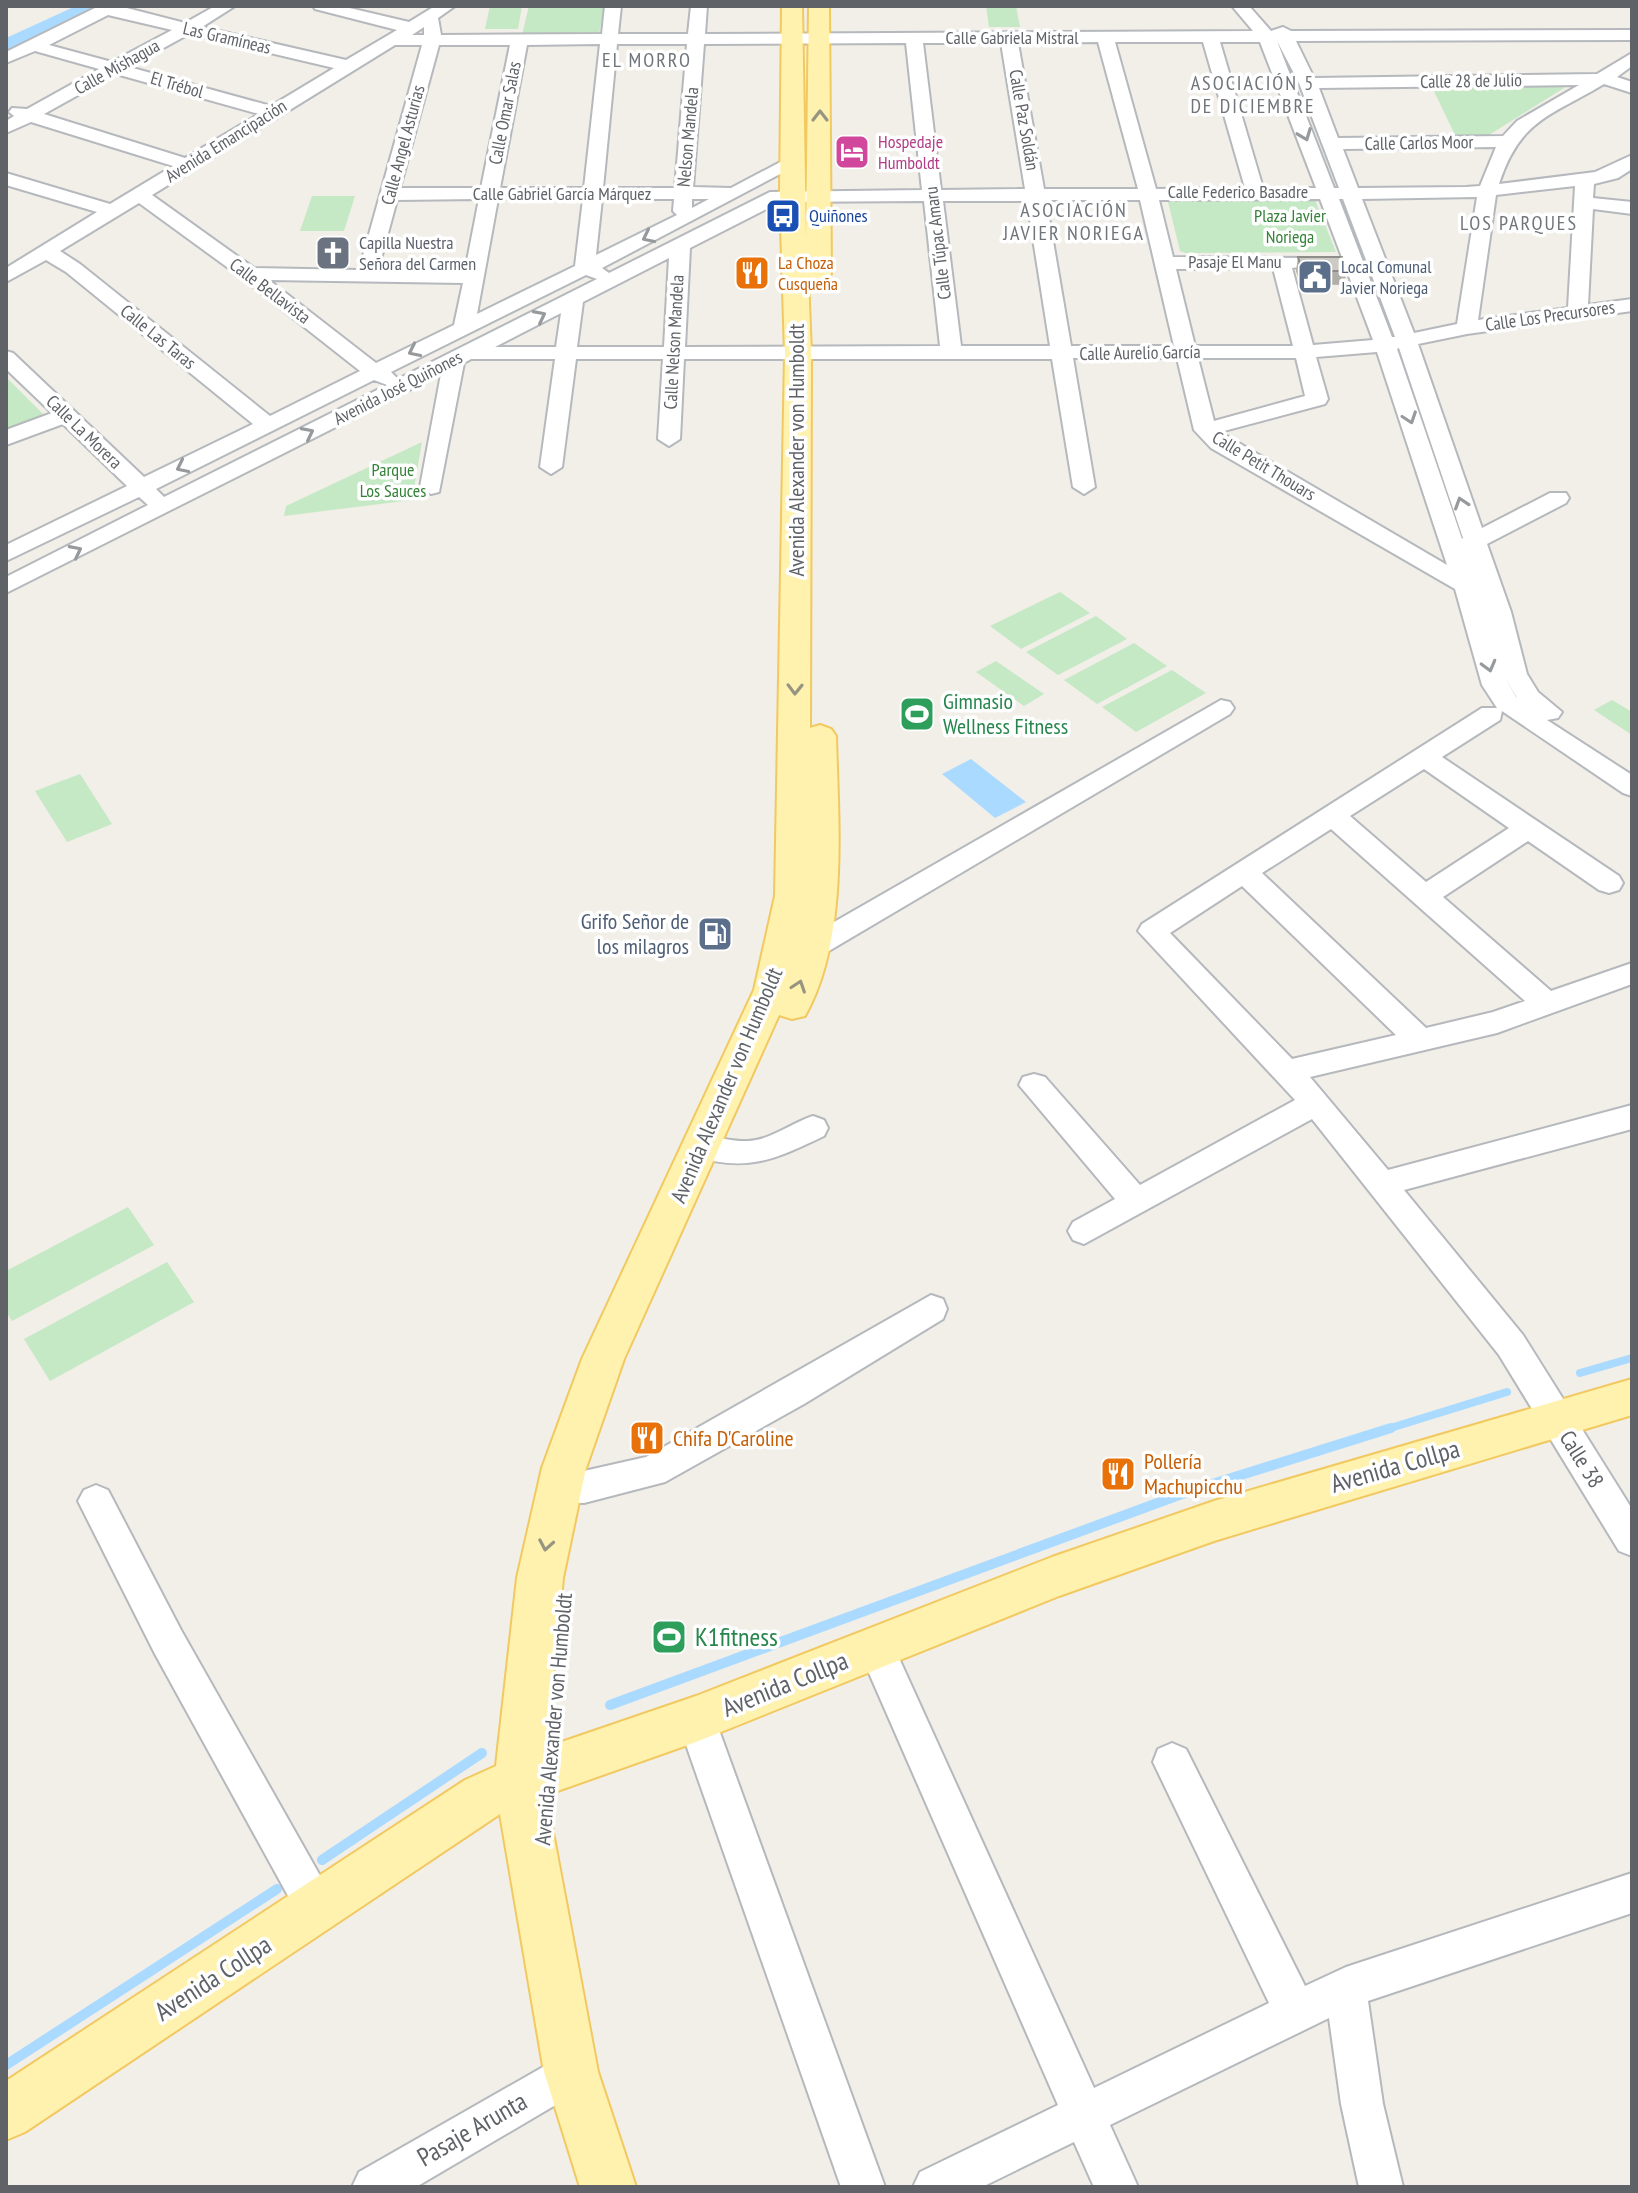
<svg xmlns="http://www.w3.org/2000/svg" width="1638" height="2193" font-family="'PT Sans Narrow',sans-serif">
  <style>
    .green { fill: #c5e8c5 }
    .water { fill: #aadaff }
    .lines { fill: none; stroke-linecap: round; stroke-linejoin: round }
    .stream-far1 { stroke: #aadaff; stroke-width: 8 }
    .stream { stroke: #aadaff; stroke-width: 10 }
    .river { fill: #aadaff; fill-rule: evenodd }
    .minor-casing { stroke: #b5b8bc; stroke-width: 4 }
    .major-casing { stroke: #f2c960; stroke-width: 4 }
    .minor { fill: #fff; fill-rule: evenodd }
    .major { fill: #fff2af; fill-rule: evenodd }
    .wall { fill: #afaea9 }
    .building { fill: #cccac5; stroke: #8f8d8a; stroke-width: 2 }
    .oneway { stroke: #979581 }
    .oneway2 { stroke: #979a9d }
    .labels { text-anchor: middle; stroke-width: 7; stroke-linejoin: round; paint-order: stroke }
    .far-street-label { font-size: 18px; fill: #5f6368; stroke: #fff }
    .far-hotel-label { font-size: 18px; fill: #b23c85; stroke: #fff; text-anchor: start }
    .far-transit-label { font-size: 18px; fill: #164399; stroke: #fff; text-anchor: start }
    .far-park-label { font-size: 18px; fill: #348238; stroke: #fff }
    .far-worship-label { font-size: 18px; fill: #5b616d; stroke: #fff; text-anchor: start }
    .far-food-label { font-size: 18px; fill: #c56008; stroke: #fff; text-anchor: start }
    .far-service-label { font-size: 18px; fill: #4e5e75; stroke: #fff; text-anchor: start }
    .far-neighbourhood-label { font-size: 20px; letter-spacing: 2px; fill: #70757a; stroke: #fff }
    .street-label { font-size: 22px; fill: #5f6368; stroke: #fff }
    .leisure-label { font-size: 22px; fill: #27864d; stroke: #fff; text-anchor: start }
    .service-label { font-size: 22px; fill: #4e5e75; stroke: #fff; text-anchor: end }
    .food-label { font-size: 22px; fill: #c56008; stroke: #fff; text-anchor: start }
    .near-street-label { font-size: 26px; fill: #5f6368; stroke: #fff }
    .near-leisure-label { font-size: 26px; fill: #27864d; stroke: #fff; text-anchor: start }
  </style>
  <rect width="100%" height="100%" fill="#f1efe8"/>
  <g class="green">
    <polygon points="490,6 522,6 518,29 485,29"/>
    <polygon points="529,6 604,6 599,35 522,35"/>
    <polygon points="986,6 1016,6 1020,27 989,27"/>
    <polygon points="1562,86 1564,88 1489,135 1455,135 1432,87"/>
    <polygon points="312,196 355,196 344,231 300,231"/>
    <polygon points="1170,200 1315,200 1336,252 1186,253 1180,251 1168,202"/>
    <polygon points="6,377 47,418 6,433"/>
    <polygon points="422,442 412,500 284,516 286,506"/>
    <polygon points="1060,592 1090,613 1021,649 990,626"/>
    <polygon points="1096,616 1127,639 1058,675 1026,652"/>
    <polygon points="1134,643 1167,666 1097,704 1064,680"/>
    <polygon points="996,661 1044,694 1024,706 976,672"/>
    <polygon points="1172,670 1206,693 1136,732 1102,707"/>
    <polygon points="1612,700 1632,712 1632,735 1594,710"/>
    <polygon points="80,774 112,824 67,842 35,791"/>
    <polygon points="128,1207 154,1245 12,1321 6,1311 6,1271"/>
    <polygon points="167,1262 194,1302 50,1381 24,1339"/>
  </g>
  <polygon class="water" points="971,759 1026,802 995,818 942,774"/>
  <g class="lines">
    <g class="stream-far1">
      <polyline points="1580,1373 1632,1358"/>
      <polyline points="1384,1430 1507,1392"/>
    </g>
    <g class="stream">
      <polyline points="610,1705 1190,1491 1391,1428"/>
      <polyline points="322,1860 482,1753"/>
      <polyline points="6,2065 277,1889"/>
    </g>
    <polygon class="river" points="76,6 104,6 91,19 6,55 6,38"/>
    <defs>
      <g id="minor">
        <path d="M99,6H119L185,23L215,6H235L202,27L346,60L397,30L315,9L313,6H341L409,22L435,6H455L438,18L441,35L602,34L605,6H621L618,34H688L691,6H707L705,34L1253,31L1232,6H1249L1271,31L1283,27L1291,31L1632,30V40L1296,41L1314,78L1597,74L1632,53V66L1617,77L1632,82V93L1604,84C1551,116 1520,119 1499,184L1595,172L1632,155V169L1618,178L1594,184L1593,198L1632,202V214L1593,209L1588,305L1632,299V311L1467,334L1418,344L1482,528L1550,493H1566L1569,498L1566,503L1487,544L1511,612L1527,674L1538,692L1562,712L1558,718L1547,720L1632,775V796L1623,793L1502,711L1500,720L1442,757L1619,876L1623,883L1619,890L1609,893L1599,890L1528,841L1443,897L1551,991L1632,963V984L1497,1033L1310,1077L1388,1170L1632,1105V1129L1404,1190L1523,1335L1632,1509V1556L1619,1551L1499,1355L1312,1119L1084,1244L1073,1240L1068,1231L1073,1222L1115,1199L1019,1085L1023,1077L1034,1074L1045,1077L1140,1185L1295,1100L1138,931L1142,924L1482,708H1497L1482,685L1455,589L1211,448L1194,430L1177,358H1073L1095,487L1084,494L1073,487L1052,359H684L680,439L669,446L658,439L663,359H576L562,467L551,474L540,467L555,359H471L464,363L439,492L431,494L420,487L441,374L6,593V577L148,505L139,497L6,561V545L127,486L63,424L6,445V430L52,413L6,369V351L13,353L144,477L253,424L66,272L46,260L6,282V268L97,212L6,185V173L110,204L173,166L31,122L6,133V121L14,116L9,112L12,108L27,109L99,69L35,51L6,63V52ZM108,15L172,30L112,62L49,45ZM424,27V35H412ZM189,34L334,68L271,106L129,67ZM1277,41L1299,83L1339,188H1334ZM1098,42L1138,189H1044L1018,43ZM1115,42H1203L1245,188L1156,189ZM1220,42H1260L1316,188H1263ZM906,43L922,190L770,192L609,273L602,268L801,163L798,159H786L731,188L693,187L704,44ZM923,43H1001L1025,189L941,190ZM600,44L584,188H500L527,45ZM617,44H687L675,188H603ZM395,45H422L359,270L254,268L152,195ZM439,45H510L481,188H400ZM116,74L259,114L185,158L44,114ZM1579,85L1517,121L1503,136L1338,138L1319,88ZM1496,147L1480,186L1466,187L1358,188L1343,149ZM1575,186L1568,308L1478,320L1496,195ZM1477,197L1457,324L1414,333L1362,199ZM479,199L465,271L378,270L397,200ZM498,199H583L575,266L477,314ZM602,199H674L673,211L677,215L596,255ZM692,199H709L692,208ZM1320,199L1373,340L1313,345L1292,268L1306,266L1309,262L1306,258L1173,257L1159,200ZM1339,199H1343L1395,337H1392ZM1046,200H1140L1174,346H1071ZM924,201L940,346L685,347L690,248L780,202ZM943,201H1027L1050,346H961ZM139,203L242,278L360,371L270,416L80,264L60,251ZM669,258L664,347H577L583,302ZM1273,268L1293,346H1195L1176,269ZM586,275L597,279L398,379L391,372ZM269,280L463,283L454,325L376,363ZM561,313L556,347H495ZM1399,348L1463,538L1462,539L1397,349ZM1377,352L1447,565L1220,432L1325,404L1328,399L1316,357ZM1198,358H1296L1305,396L1214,421ZM374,380L387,385L164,497L156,489ZM1504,676L1516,697L1517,698ZM1424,769L1509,828L1426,882L1350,816ZM1331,829L1525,1001L1493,1012L1426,1028L1262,873ZM1242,886L1396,1035L1292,1059L1170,933Z"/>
        <path d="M1221,700L1230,702L1234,708L1230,714L822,955C809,959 797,957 784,953L780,946L784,939L808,937Z"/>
        <path d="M813,1116L824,1120L828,1128L824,1136C774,1160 746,1173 691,1155L687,1147L691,1139C710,1133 728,1142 748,1141C771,1140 791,1123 813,1116Z"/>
        <polygon points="931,1295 943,1299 947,1309 943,1319 804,1404 665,1482 584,1503 559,1502 547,1497 542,1486 547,1475 559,1470 584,1471 646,1457"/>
        <polygon points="96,1485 108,1490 181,1630 331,1895 337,1909 331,1923 317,1929 303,1923 155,1654 78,1501 84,1490"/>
        <polygon points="876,1631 889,1636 1094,2088 1269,2003 1153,1762 1158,1749 1172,1743 1186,1749 1305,1986 1346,1967 1632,1873 1632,1913 1368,2001 1383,2104 1403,2187 1359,2187 1341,2104 1329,2018 1110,2125 1138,2187 1094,2187 1074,2142 982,2187 913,2187 920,2172 1058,2105 858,1648 863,1636"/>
        <polygon points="696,1701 709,1706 715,1719 885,2187 841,2187 677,1719 683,1706"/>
        <polygon points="571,2051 586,2057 592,2072 586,2087 416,2187 352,2187 359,2172"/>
      </g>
      <path id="major" d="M782,6H802L806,239L809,6H829L831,274L827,279L818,282L808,277L811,354L810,728L820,725L831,729L836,736C838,822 849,938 805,1016L792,1019L779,1015L624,1359L586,1468L563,1578L547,1747L696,1696L1052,1557L1214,1501L1632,1379V1415L1214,1541L1059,1596L696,1742L546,1795L598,2072L636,2187H580L544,2072L500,1814L25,2132L6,2140V2081L465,1780L496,1766L517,1578L542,1468L582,1359L754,990L775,896L785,354L780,194Z"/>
    </defs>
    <use href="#minor" class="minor-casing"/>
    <use href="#major" class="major-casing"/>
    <use href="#minor" class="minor"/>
    <use href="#major" class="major"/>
  </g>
  <polygon class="wall" points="1298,257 1347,271 1344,285 1300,284 1296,271"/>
  <polygon class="building" points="1298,257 1342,257 1347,271 1302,271"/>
  <defs><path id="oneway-chevron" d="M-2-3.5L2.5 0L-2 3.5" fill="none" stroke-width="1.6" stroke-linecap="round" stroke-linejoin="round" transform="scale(2)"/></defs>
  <g class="oneway">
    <use href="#oneway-chevron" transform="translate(820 116) rotate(-90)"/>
    <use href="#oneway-chevron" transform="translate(795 689) rotate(91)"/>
    <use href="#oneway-chevron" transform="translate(799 986) rotate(-71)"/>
    <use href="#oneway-chevron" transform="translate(546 1545) rotate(100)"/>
  </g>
  <g class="oneway2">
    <use href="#oneway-chevron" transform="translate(1305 135) rotate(69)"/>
    <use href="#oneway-chevron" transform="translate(648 237) rotate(154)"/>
    <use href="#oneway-chevron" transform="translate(540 316) rotate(-27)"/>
    <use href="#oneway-chevron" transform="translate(414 351) rotate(154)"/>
    <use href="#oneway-chevron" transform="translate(1410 418) rotate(71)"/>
    <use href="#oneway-chevron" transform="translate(308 433) rotate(-27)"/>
    <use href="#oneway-chevron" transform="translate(182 467) rotate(154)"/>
    <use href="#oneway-chevron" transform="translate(1461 503) rotate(-108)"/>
    <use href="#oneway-chevron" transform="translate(76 551) rotate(-27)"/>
    <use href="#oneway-chevron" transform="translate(1489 666) rotate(75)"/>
  </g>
  <defs>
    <symbol id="hotel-square" viewBox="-11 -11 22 22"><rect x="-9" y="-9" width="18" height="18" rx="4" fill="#d1479c" stroke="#fff"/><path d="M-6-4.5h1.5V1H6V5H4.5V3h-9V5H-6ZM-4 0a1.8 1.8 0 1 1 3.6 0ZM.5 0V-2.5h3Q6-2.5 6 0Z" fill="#fff"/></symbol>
    <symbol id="bus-square" viewBox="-11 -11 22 22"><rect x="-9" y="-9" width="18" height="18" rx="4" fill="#1a4fb4" stroke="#fff"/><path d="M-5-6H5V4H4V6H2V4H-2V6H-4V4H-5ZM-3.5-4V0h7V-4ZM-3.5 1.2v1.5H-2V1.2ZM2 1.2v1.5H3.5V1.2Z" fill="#fff"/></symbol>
    <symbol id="church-square" viewBox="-11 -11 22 22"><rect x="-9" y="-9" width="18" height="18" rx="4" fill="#6b7280" stroke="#fff"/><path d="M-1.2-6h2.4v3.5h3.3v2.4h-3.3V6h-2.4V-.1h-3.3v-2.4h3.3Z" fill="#fff"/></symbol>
    <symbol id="restaurant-square" viewBox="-11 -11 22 22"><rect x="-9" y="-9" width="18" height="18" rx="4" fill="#e8710a" stroke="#fff"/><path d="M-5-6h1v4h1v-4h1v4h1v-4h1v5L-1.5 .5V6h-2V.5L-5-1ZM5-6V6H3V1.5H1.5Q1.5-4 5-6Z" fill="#fff"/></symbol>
    <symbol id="civic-square" viewBox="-11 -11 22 22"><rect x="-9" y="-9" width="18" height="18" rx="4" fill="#5c6f8a" stroke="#fff"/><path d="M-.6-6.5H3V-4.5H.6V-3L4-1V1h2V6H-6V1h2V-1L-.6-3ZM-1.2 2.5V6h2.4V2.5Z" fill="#fff"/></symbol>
    <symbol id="stadium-square" viewBox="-11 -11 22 22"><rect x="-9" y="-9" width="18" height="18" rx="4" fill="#2e9e5b" stroke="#fff"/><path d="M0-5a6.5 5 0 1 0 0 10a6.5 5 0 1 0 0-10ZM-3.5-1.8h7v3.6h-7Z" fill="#fff"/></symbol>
    <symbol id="fuel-square" viewBox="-11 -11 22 22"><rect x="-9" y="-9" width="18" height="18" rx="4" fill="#5c6f8a" stroke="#fff"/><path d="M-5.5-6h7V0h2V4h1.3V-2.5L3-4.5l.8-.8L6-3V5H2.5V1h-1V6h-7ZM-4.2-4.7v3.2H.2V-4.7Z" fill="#fff"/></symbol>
  </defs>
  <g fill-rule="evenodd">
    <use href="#hotel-square" x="832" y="132" width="40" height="40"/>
    <use href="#bus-square" x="763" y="196" width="40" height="40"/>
    <use href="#church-square" x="313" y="233" width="40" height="40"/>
    <use href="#restaurant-square" x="732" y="253" width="40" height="40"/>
    <use href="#civic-square" x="1295" y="257" width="40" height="40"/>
    <use href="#stadium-square" x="897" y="694" width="40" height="40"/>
    <use href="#fuel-square" x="695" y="914" width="40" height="40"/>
    <use href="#restaurant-square" x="627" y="1418" width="40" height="40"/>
    <use href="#restaurant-square" x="1098" y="1454" width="40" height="40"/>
    <use href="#stadium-square" x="649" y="1617" width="40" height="40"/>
  </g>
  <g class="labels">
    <g class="far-street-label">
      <text transform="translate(227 38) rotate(13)" y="6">Las Gramíneas</text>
      <text x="1012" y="44">Calle Gabriela Mistral</text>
      <text transform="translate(117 67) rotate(-29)" y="6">Calle Mishagua</text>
      <text transform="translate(1471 81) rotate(-1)" y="6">Calle 28 de Julio</text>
      <text transform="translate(177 85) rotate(16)" y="6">El Trébol</text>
      <text transform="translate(505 113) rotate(-79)" y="6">Calle Omar Salas</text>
      <text transform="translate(1024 120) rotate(80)" y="6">Calle Paz Soldán</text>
      <text transform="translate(688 137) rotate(-85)" y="6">Nelson Mandela</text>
      <text transform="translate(226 141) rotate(-32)" y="6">Avenida Emancipación</text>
      <text transform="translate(1419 143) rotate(-1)" y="6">Calle Carlos Moor</text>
      <text transform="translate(403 145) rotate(-75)" y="6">Calle Angel Asturias</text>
      <text x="1238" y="198">Calle Federico Basadre</text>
      <text x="562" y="200">Calle Gabriel García Márquez</text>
      <text transform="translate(938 243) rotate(-97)" y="6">Calle Túpac Amaru</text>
      <text x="1235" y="268">Pasaje El Manu</text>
      <text transform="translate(270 291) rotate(37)" y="6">Calle Bellavista</text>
      <text transform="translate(1550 316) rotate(-8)" y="6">Calle Los Precursores</text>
      <text transform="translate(158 337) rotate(39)" y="6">Calle Las Taras</text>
      <text transform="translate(674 342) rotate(-87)" y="6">Calle Nelson Mandela</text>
      <text transform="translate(1140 353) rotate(-1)" y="6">Calle Aurelio García</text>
      <text transform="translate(398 388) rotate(-27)" y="6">Avenida José Quiñones</text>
      <text transform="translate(84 432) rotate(44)" y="6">Calle La Morera</text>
      <text transform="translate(1264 466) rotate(31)" y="6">Calle Petit Thouars</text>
    </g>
    <g class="far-hotel-label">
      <text x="878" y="148">Hospedaje<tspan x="878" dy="21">Humboldt</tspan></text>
    </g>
    <g class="far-transit-label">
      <text x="809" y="222">Quiñones</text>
    </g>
    <g class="far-park-label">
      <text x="1290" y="222">Plaza Javier<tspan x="1290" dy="21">Noriega</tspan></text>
      <text x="393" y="476">Parque<tspan x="393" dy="21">Los Sauces</tspan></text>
    </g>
    <g class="far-worship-label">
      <text x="359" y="249">Capilla Nuestra<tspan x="359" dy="21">Señora del Carmen</tspan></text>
    </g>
    <g class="far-food-label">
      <text x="778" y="269">La Choza<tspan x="778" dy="21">Cusqueña</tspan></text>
    </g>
    <g class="far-service-label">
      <text x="1341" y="273">Local Comunal<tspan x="1341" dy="21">Javier Noriega</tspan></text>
    </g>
    <g class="far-neighbourhood-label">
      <text x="647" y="67">EL MORRO</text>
      <text x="1253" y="90">ASOCIACIÓN 5<tspan x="1253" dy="23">DE DICIEMBRE</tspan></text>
      <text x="1074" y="217">ASOCIACIÓN<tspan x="1074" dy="23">JAVIER NORIEGA</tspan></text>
      <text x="1519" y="230">LOS PARQUES</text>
    </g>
    <g class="street-label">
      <text transform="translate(796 450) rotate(-90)" y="8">Avenida Alexander von Humboldt</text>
      <text transform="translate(726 1085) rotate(-67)" y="8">Avenida Alexander von Humboldt</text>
      <text transform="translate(1582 1459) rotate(58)" y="8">Calle 38</text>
      <text transform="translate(553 1719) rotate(-85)" y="8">Avenida Alexander von Humboldt</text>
    </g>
    <g class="leisure-label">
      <text x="943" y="709">Gimnasio<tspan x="943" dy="25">Wellness Fitness</tspan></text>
    </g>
    <g class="service-label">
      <text x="689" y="929">Grifo Señor de<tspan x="689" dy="25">los milagros</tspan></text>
    </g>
    <g class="food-label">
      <text x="673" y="1446">Chifa D'Caroline</text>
      <text x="1144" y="1469">Pollería<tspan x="1144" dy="25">Machupicchu</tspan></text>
    </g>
    <g class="near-street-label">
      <text transform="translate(1395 1466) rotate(-16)" y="9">Avenida Collpa</text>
      <text transform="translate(785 1684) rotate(-22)" y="9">Avenida Collpa</text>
      <text transform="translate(213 1978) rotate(-33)" y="9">Avenida Collpa</text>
      <text transform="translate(472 2129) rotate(-30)" y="9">Pasaje Arunta</text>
    </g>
    <g class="near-leisure-label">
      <text x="695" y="1646">K1fitness</text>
    </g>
  </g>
  <rect width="1638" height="2193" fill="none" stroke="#5f6368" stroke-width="16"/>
</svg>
